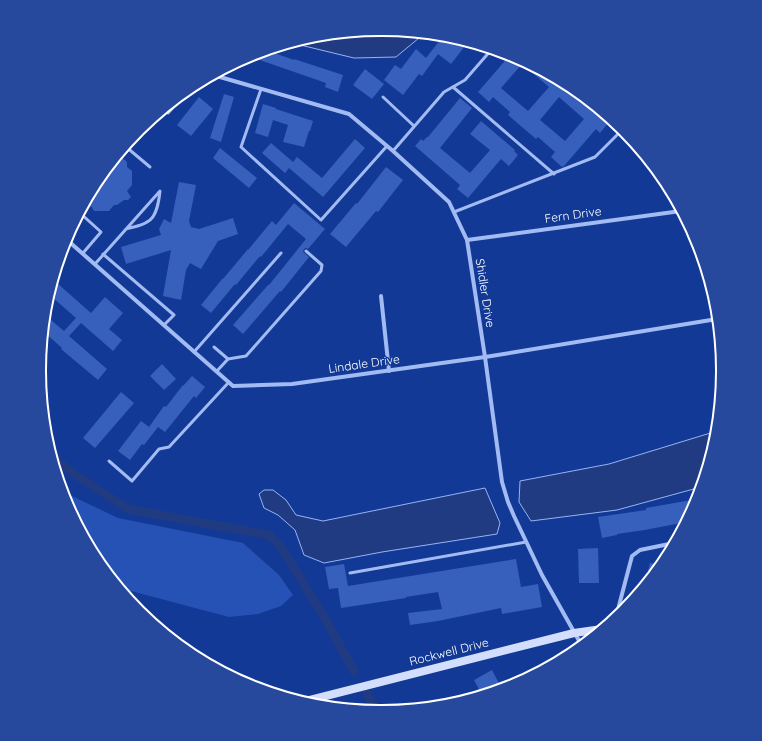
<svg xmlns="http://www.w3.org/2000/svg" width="762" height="741" font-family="Quicksand,sans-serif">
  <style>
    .green { fill: #2651b5 }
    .water { fill: #203b82; stroke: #95b4f6 }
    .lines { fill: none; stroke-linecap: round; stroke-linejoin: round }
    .canal { stroke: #203b82; stroke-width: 9 }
    .building { fill: #375fbc; fill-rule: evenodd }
    .lane { stroke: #a3bbf3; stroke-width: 3 }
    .street { stroke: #a3bbf3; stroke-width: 4 }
    .secondary { stroke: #d3defc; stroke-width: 8 }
    .labels { text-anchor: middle; stroke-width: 3; stroke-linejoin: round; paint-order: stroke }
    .street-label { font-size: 12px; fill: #fff; stroke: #133996 }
    .rim { fill: none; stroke: #fff; stroke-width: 2 }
  </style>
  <rect width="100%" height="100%" fill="#133996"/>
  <polygon class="green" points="61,487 72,496 118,518 243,543 279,575 293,595 281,606 258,614 229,617 131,591 121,590 97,560 65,501"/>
  <g class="water">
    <polygon points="381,29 425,33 396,57 354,58 292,43 315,36"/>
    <polygon points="717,431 716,437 701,487 617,510 531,521 519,502 520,481 609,464"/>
    <polygon points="485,488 500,523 497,534 382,552 324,563 304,555 295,530 278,515 264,508 259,494 264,490 273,490 286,500 296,515 323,521"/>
  </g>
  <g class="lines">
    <g class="canal">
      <polyline points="53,458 76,475 128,509 269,535 281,547 324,617 354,671"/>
      <polyline points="367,694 377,712"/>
    </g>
  </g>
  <g class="building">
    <polygon points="444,35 468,42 451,64 438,54 422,76 419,74 403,95 384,80 395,65 401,69 416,49 426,58"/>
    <polygon points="266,50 294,60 294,59 343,75 338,92 325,87 326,83 248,56"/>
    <path d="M510,55L571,87L610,121L600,133L596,129L564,166L562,167L551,157L555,152L538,137L536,139L508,115L510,112L493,97L489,102L478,92ZM522,64L549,87L528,111L501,88ZM559,97L584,119L565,141L540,120Z"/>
    <polygon points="365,69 384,84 372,99 353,85"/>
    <polygon points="224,94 234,97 221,142 210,138"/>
    <polygon points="199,97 213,109 191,136 177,125"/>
    <polygon points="460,98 472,108 440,148 470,173 490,150 470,134 481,121 515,150 514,151 518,155 509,166 501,159 468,198 457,189 460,185 415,146 421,139 423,141 427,137 428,137"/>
    <polygon points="263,104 276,108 276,109 313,121 310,131 309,131 304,147 283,142 288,125 273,120 268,137 255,133"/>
    <polygon points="355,139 365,148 323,197 289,168 285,173 262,153 271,143 293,162 297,157 322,178"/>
    <polygon points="220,148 257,178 249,188 213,158"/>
    <polygon points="119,155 127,162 127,167 132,171 132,185 127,191 131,197 128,200 124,200 117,205 114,205 109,211 94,211 91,206 83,212 81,210 97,181"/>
    <polygon points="386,167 403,180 378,212 376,211 346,247 330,234 356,203 357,204"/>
    <polygon points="179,182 196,185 189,221 191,227 199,229 233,218 238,234 218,241 201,269 190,263 186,270 181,300 163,296 171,250 126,264 121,247 161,235 159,229 164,219 171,223"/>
    <polygon points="294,203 325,229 308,249 306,248 304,249 303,252 309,257 281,292 280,291 243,334 233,325 268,285 269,285 306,239 288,224 261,257 260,256 236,285 235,284 211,313 201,305 223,278 223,279 248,249 248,250 272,221 276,225"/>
    <polygon points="57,283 91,313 105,297 123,313 109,329 122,340 113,351 81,323 69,336 107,369 98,380 61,349 62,348 43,331 45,315 64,331 76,318 52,297 53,297 49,293 50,291"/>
    <polygon points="162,364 176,379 164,390 150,376"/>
    <polygon points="192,376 205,387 196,398 194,396 165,432 158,427 144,445 142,444 130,460 118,451 141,421 149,427 164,406 166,407 183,385 183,386"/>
    <polygon points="121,392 134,403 95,448 83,438"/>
    <polygon points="697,499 686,522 645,530 617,534 617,535 602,538 598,517 646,510 646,508"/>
    <polygon points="598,548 599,583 579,583 578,549"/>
    <polygon points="516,559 521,587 538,584 542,607 502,614 501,608 438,621 410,625 408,613 442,609 438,592 406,597 406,598 341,608 338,588 329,589 325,567 344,564 348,586"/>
    <polygon points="650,563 661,565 645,584"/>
    <polygon points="492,670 502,689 482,695 474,680"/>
  </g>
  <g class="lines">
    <g class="lane">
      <polyline points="453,87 554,174"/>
      <polyline points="261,89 241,147 321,220 387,146"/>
      <polyline points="383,97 414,126"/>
      <polyline points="168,113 193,86"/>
      <polyline points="125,146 150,167"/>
      <polyline points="393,151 444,92 465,80 492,49"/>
      <polyline points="454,212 595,157 623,129"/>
      <polyline points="80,213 101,232 83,253"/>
      <polyline points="103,254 174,315 164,325"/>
      <path d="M95,264L160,191C159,200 157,218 147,222C141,226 133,227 126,229"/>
      <polyline points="214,347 228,359"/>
      <polyline points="194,352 281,253"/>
      <polyline points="217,371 228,359 246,356 321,271 322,265 306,251"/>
      <polyline points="109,461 132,481 159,449 169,447 229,382"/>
      <polyline points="350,573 526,542"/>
    </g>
    <g class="street">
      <polyline points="213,75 349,114 393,151 449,202 467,240 485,357 502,482 508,502 514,516 542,575 582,646"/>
      <polyline points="66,239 233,386 292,384 485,357 717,319"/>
      <polyline points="467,240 681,211"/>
      <polyline points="381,296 389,371"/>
      <polyline points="616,617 632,556 640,550 674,543"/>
    </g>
    <polyline class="secondary" points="302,702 574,633 602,629"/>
  </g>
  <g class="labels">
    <g class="street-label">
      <text transform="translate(573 215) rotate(-8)" y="4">Fern Drive</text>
      <text transform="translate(485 293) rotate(81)" y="4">Shidler Drive</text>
      <text transform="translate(364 364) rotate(-8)" y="4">Lindale Drive</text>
      <text transform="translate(449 652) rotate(-14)" y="4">Rockwell Drive</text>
    </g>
  </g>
  <path d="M0 0H762V741H0ZM380 36H382A334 334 0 0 1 716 370V371A334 334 0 0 1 382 705H380A334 334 0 0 1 46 371V370A334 334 0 0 1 380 36Z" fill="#26499e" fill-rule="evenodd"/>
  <path class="rim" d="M380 36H382A334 334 0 0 1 716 370V371A334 334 0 0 1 382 705H380A334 334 0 0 1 46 371V370A334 334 0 0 1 380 36Z"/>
</svg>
